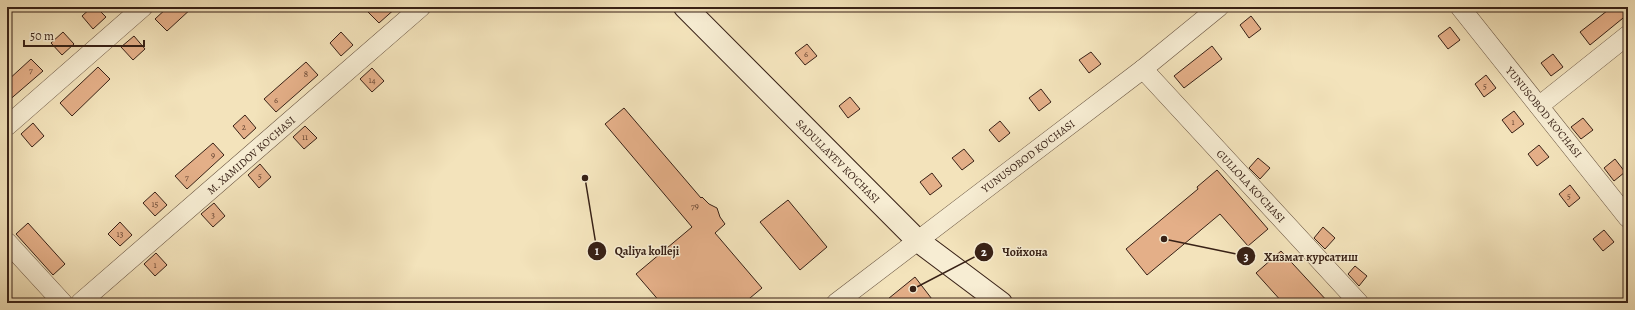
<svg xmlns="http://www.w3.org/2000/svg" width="1635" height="310" font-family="Alegreya,serif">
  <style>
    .building { fill: #e4af88; stroke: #382116 }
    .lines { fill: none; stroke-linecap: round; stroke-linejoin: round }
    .minor-casing { stroke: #67523f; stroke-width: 20 }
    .secondary-casing { stroke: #382116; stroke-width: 24 }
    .minor { stroke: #f7edd3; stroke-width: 19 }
    .secondary { stroke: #f7edd3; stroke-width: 22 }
    .labels { text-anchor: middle; stroke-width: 3; stroke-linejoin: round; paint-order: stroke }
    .number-label { font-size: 9px; fill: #634432 }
    .street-label { font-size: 11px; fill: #382116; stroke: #f7edd3 }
    .leader { fill: none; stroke: #382116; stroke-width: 1.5 }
    .callout-dot { fill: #382116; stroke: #f7edd3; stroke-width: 1.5 }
    .mark-label { font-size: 12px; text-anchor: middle; font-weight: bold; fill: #fff }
    .callout-label { font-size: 12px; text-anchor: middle; font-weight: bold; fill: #382116; stroke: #f7edd3; stroke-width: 3; stroke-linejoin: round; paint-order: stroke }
  </style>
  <rect width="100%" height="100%" fill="#f3e3bb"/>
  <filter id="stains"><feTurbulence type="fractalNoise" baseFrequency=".005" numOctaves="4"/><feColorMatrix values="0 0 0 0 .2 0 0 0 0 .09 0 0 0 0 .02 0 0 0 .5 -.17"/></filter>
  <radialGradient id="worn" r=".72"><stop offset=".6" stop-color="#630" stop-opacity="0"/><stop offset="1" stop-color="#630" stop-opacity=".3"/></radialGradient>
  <g class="building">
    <polygon points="92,7 96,7 106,17 93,29 82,16"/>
    <polygon points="168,7 193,7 167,31 155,19"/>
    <polygon points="363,7 397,7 379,23"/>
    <polygon points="1612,7 1628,7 1628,14 1590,45 1580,32"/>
    <polygon points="1251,16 1261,29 1249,38 1240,25"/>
    <polygon points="1450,27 1460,40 1448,49 1438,36"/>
    <polygon points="63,32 74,44 62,55 51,43"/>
    <polygon points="341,32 353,45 341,56 330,43"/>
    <polygon points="134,36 145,49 133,60 121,47"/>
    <polygon points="807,44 817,56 805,65 795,53"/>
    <polygon points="1212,46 1222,59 1184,88 1174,76"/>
    <polygon points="1091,52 1101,64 1089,73 1079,60"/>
    <polygon points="1553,54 1563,67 1551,76 1541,63"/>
    <polygon points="31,59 43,71 7,102 7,81"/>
    <polygon points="306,62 318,75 276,112 264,99"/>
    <polygon points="98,67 110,79 72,116 60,103"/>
    <polygon points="372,68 384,81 372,92 360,79"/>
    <polygon points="1486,75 1496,88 1484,97 1475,84"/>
    <polygon points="1041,89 1051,102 1039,111 1029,98"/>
    <polygon points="850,97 860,109 848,118 839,106"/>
    <polygon points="624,108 701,198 702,197 709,204 717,208 720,217 725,224 715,233 762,288 744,303 661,303 636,274 692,227 605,124"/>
    <polygon points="1514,111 1524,124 1512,133 1502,120"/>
    <polygon points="245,115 256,128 244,139 233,126"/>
    <polygon points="1583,118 1593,130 1581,139 1571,127"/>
    <polygon points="1000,121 1010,133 999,142 989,130"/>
    <polygon points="33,123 44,136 32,147 21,134"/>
    <polygon points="305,126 317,138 304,149 293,137"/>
    <polygon points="213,143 224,155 187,189 175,176"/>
    <polygon points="1539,145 1549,157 1537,166 1528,154"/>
    <polygon points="964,149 974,161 962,170 952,158"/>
    <polygon points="1258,158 1270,168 1260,179 1249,168"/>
    <polygon points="1615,159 1625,172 1614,181 1604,168"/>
    <polygon points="260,164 271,177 259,188 248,175"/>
    <polygon points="1217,170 1268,229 1248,246 1220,214 1147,275 1126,249 1198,189 1197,187"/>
    <polygon points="932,173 942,186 930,195 920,182"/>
    <polygon points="1570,185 1580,198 1569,207 1559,194"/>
    <polygon points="155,192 167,205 155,216 143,203"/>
    <polygon points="788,200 827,247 800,270 760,222"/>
    <polygon points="214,203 225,216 213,227 201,214"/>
    <polygon points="120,222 132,235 120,246 108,234"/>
    <polygon points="28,223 65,264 53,275 16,234"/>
    <polygon points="1323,227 1335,238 1325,249 1314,238"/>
    <polygon points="1604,230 1614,242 1603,251 1593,239"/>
    <polygon points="1281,251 1329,303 1283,303 1256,273"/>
    <polygon points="156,253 167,265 155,276 144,264"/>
    <polygon points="1355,266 1367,276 1359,286 1348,274"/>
    <polygon points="915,277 935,303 883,303"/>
  </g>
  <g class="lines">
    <defs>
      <g id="minor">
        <polyline points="1460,7 1628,218"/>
        <polyline points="1143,69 1359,303"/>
        <polyline points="1539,106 1628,35"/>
        <polyline points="7,126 143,7"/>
        <polyline points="7,242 63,303"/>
        <polyline points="80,303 421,7"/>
        <polyline points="836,303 1143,69 1219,7"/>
      </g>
      <polyline id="secondary" points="685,7 917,240 1001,303"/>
    </defs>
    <use href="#minor" class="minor-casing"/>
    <use href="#secondary" class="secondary-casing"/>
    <use href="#minor" class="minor"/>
    <use href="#secondary" class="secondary"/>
  </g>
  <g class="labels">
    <g class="number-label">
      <text x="806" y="57">6</text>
      <text x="31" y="73">7</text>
      <text x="306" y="77">8</text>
      <text x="372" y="83">14</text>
      <text x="1485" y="89">5</text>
      <text x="276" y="103">6</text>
      <text x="1513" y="125">1</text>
      <text x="244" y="130">2</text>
      <text x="305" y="140">11</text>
      <text x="213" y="158">9</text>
      <text x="260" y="179">5</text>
      <text x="187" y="180">7</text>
      <text x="1569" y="199">5</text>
      <text x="155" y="207">15</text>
      <text x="695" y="209">79</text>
      <text x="213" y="218">3</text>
      <text x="120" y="237">13</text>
      <text x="155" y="268">1</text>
    </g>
    <g class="street-label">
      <text transform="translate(1544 112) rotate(51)" y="4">YUNUSOBOD KO'CHASI</text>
      <text transform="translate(251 155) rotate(-41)" y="4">M. XAMIDOV KO'CHASI</text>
      <text transform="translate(1028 156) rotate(-37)" y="4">YUNUSOBOD KO'CHASI</text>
      <text transform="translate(838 161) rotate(45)" y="4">SADULLAYEV KO'CHASI</text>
      <text transform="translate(1251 186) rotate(47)" y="4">GULLOLA KO'CHASI</text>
    </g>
  </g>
  <path class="leader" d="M585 178L597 251M913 289L984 252M1164 239L1246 256"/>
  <g class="callout-dot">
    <circle cx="585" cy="178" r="4"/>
    <circle cx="913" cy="289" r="4"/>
    <circle cx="1164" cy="239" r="4"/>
    <circle cx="597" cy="251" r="10"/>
    <circle cx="984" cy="252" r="10"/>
    <circle cx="1246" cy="256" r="10"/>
  </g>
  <g class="mark-label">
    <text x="597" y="255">1</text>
    <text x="984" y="256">2</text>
    <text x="1246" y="261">3</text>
  </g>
  <g class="callout-label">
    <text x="647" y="255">Qaliya kolleji</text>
    <text x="1025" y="256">Чойхона</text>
    <text x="1311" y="261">Хизмат курсатиш</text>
  </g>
  <rect width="1635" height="310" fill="none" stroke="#f3e3bb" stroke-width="24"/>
  <rect x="8" y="8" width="1619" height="294" fill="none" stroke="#382116" stroke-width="2"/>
  <rect x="12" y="12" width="1611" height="286" fill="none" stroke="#382116"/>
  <path d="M24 40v6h120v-6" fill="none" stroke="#382116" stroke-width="2"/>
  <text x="30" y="40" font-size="12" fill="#382116" stroke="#f7edd3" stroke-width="3" paint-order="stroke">50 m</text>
  <rect width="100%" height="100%" filter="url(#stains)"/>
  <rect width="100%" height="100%" fill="url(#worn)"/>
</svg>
